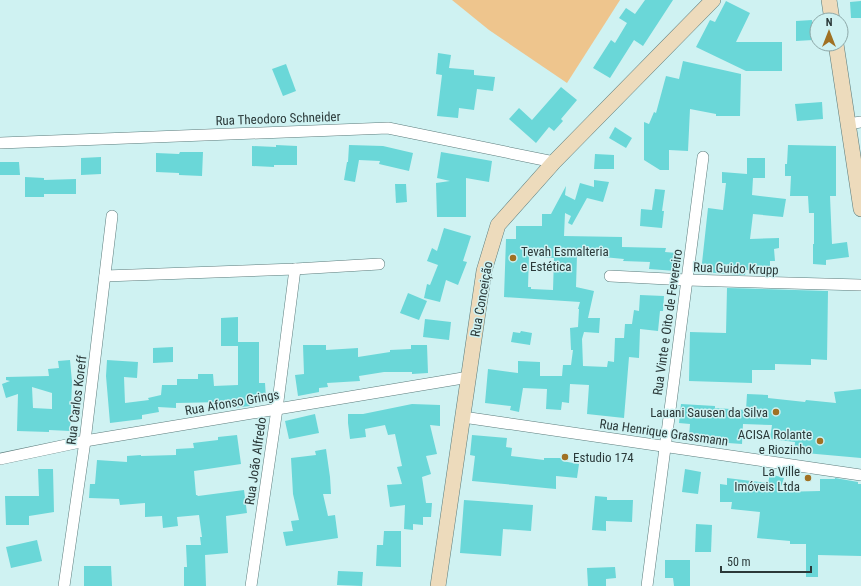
<svg xmlns="http://www.w3.org/2000/svg" width="861" height="586" font-family="'Roboto Condensed',sans-serif">
  <style>
    .green { fill: #eec58d }
    .building { fill: #6ad7d8; fill-rule: evenodd }
    .lines { fill: none; stroke-linecap: round; stroke-linejoin: round }
    .street-casing { stroke: #5c7c7c; stroke-width: 12 }
    .secondary-casing { stroke: #5c7c7c; stroke-width: 16 }
    .street { stroke: #fff; stroke-width: 11 }
    .secondary { stroke: #eddbbc; stroke-width: 15 }
    .poi-dot { fill: #a07123; stroke: #cff2f2; stroke-width: 1.5 }
    .labels { text-anchor: middle; stroke-width: 3; stroke-linejoin: round; paint-order: stroke }
    .street-label { font-size: 13px; fill: #2b3939; stroke: #cff2f2 }
    .poi-label { font-size: 13px; fill: #2b3939; stroke: #cff2f2; text-anchor: end }
  </style>
  <rect width="100%" height="100%" fill="#cff2f2"/>
  <polygon class="green" points="452,0 620,0 567,83 489,30"/>
  <g class="building">
    <polygon points="645,0 673,0 643,46 634,40 610,78 593,68 611,40 615,43 627,23 619,18 626,8 635,14"/>
    <polygon points="726,1 750,13 736,42 782,42 782,71 746,71 696,47 710,20 715,22"/>
    <polygon points="861,1 861,18 851,18 850,2"/>
    <polygon points="812,20 813,40 796,41 796,21"/>
    <polygon points="438,53 451,55 449,68 474,70 474,75 495,77 493,91 477,89 474,110 459,108 458,118 437,116 442,75 436,74"/>
    <polygon points="683,61 741,74 740,116 716,116 716,114 690,109 688,151 669,150 669,170 660,170 644,160 644,122 649,124 654,112 656,113 666,76 679,79"/>
    <polygon points="286,64 296,91 283,96 272,69"/>
    <polygon points="561,87 577,100 561,119 563,121 554,131 549,127 536,143 509,119 519,108 532,120"/>
    <polygon points="822,102 823,119 797,121 795,104"/>
    <polygon points="615,127 632,138 626,148 609,138"/>
    <polygon points="276,145 297,146 297,165 274,165 274,167 252,166 252,146 276,147"/>
    <polygon points="349,145 383,146 413,153 409,171 379,164 380,161 359,160 355,182 344,180 347,162 348,162"/>
    <polygon points="788,145 836,146 836,196 830,196 832,244 847,242 849,257 826,260 826,265 813,264 813,244 814,244 814,213 809,213 808,196 790,196 791,176 785,176 785,164 787,164"/>
    <polygon points="180,152 203,152 202,176 179,175 179,173 156,172 156,153 179,154"/>
    <polygon points="441,152 492,161 489,182 466,178 466,217 437,217 436,183 450,181 437,178"/>
    <polygon points="595,154 614,155 614,169 594,169"/>
    <polygon points="101,157 101,174 81,175 81,158"/>
    <polygon points="747,158 765,158 765,178 753,178 752,195 786,199 783,217 753,214 750,239 779,238 779,248 774,249 775,261 770,261 770,270 746,270 745,275 701,272 708,208 723,210 726,183 722,183 722,172 747,174"/>
    <polygon points="0,162 19,162 20,175 0,175"/>
    <polygon points="25,177 44,178 44,180 76,179 76,194 44,194 44,197 25,197"/>
    <path d="M594,180L609,182L603,202L587,198L572,225L568,223L571,216L565,213L564,236L622,237V247L666,248L665,252L677,253L676,271L649,269L650,262L623,261L624,259L603,257V255H577L576,287L594,291L588,318H600L599,333L584,332L582,339L583,366L607,367L608,361L614,362L615,338H624L625,324H632L634,310L639,311L640,295L664,296L663,311H660L658,331L640,329L639,358L629,357L624,418L587,414L589,385L570,384L569,403L562,402L561,410L546,409L547,389L523,388L519,412L510,410L511,406L485,403L488,369L518,373V361L540,362V376H562L563,365H571L573,350H571L570,328L578,327L579,309H578L580,302L504,297L506,239H516V226H542V214H551L566,186L565,195L575,200L580,183L594,187ZM529,256L554,258L553,290L531,289V287H528Z"/>
    <polygon points="395,184 406,184 407,202 396,203"/>
    <polygon points="655,189 665,190 662,211 664,211 662,228 640,226 641,209 652,210"/>
    <polygon points="444,228 471,236 463,261 467,262 458,285 446,280 440,302 424,298 427,284 430,285 438,265 427,261 432,248 437,251"/>
    <polygon points="727,288 828,291 827,360 811,359 811,365 775,364 775,370 752,370 752,383 689,381 690,332 726,333"/>
    <polygon points="408,293 427,301 419,320 400,313"/>
    <polygon points="238,317 238,342 259,342 259,383 265,383 266,399 250,400 250,406 223,409 223,402 176,403 176,408 158,407 159,412 142,415 142,419 110,423 106,376 107,360 138,362 137,378 124,377 125,403 149,400 148,398 161,395 162,385 177,385 177,379 198,379 198,374 213,374 214,386 238,385 238,346 221,346 221,318"/>
    <polygon points="425,319 451,322 449,340 423,337"/>
    <polygon points="521,331 532,333 530,345 511,342 513,332 520,333"/>
    <polygon points="303,345 326,345 326,350 358,348 358,357 390,352 390,350 411,349 411,345 427,345 428,373 412,374 412,372 384,372 359,376 360,381 327,383 328,387 319,388 319,392 298,396 295,375 304,374"/>
    <polygon points="173,347 173,362 153,363 153,348"/>
    <path d="M70,360L72,382L70,431L49,430V432L17,431L18,394L6,398L2,384L10,381L6,380V377L49,376L48,369L59,368L58,361ZM32,387L52,393V409L33,408Z"/>
    <polygon points="861,389 861,458 794,452 795,442 770,439 772,425 743,424 742,444 714,442 715,438 689,436 690,424 679,423 681,404 715,406 715,408 746,410 747,394 768,395 768,398 805,402 806,400 836,403 834,392"/>
    <polygon points="412,404 440,405 440,426 430,425 437,454 426,456 431,474 422,477 426,503 432,503 431,517 423,517 423,525 413,524 413,530 404,529 405,505 390,507 387,485 402,484 397,467 402,466 395,434 388,435 385,425 365,429 366,437 350,439 348,423 348,414 363,414"/>
    <polygon points="315,414 319,433 289,439 285,421"/>
    <polygon points="237,435 241,464 194,471 196,495 197,495 198,496 244,490 247,513 226,516 228,553 205,555 206,586 184,586 184,567 187,567 186,545 201,545 200,537 202,537 199,515 177,517 178,526 163,528 162,516 145,517 145,503 120,505 119,499 89,498 90,484 95,484 97,460 127,462 127,456 141,455 141,456 176,455 176,449 194,448 193,443 218,440 218,437"/>
    <polygon points="472,435 507,438 506,447 512,448 511,456 544,460 544,458 562,458 562,461 579,464 577,478 556,476 556,489 472,481 475,456 470,455"/>
    <polygon points="326,449 330,477 331,494 323,494 328,516 335,515 338,538 286,546 283,532 293,531 291,521 299,520 293,494 291,458 316,455 315,451"/>
    <polygon points="38,469 53,469 54,512 29,516 29,525 6,525 5,496 39,496"/>
    <polygon points="685,469 701,472 698,494 682,492"/>
    <polygon points="770,474 784,478 779,492 820,491 820,479 835,479 835,478 858,482 858,484 861,484 861,556 818,555 818,577 806,577 806,544 790,544 790,541 757,538 760,512 731,509 732,502 720,502 720,484 727,485 727,478 768,483"/>
    <polygon points="595,496 607,497 607,500 633,500 632,522 606,521 606,531 592,530"/>
    <polygon points="464,500 533,505 531,531 503,529 501,556 460,553"/>
    <polygon points="696,524 712,525 711,552 695,552"/>
    <polygon points="384,531 401,531 401,567 376,566 377,545 383,545"/>
    <polygon points="37,540 42,561 11,568 6,547"/>
    <polygon points="665,560 690,560 690,586 674,586 673,578 665,578"/>
    <polygon points="84,566 111,566 112,586 84,586"/>
    <polygon points="615,567 616,578 606,579 606,586 588,586 587,568"/>
    <polygon points="338,571 363,572 362,586 337,585"/>
  </g>
  <g class="lines">
    <defs>
      <g id="street">
        <polyline points="848,124 861,122"/>
        <polyline points="0,143 388,128 554,162"/>
        <polyline points="105,276 295,269 379,264"/>
        <polyline points="610,276 687,280 861,285"/>
        <polyline points="463,417 861,475"/>
        <polyline points="0,459 85,441 469,377"/>
        <polyline points="64,586 85,441 112,216"/>
        <polyline points="251,586 277,409 295,269"/>
        <polyline points="647,586 703,157"/>
      </g>
      <g id="secondary">
        <polyline points="829,0 832,20"/>
        <polyline points="836,44 861,209"/>
        <polyline points="438,586 484,271 498,225 554,162 713,0"/>
      </g>
    </defs>
    <use href="#street" class="street-casing"/>
    <use href="#secondary" class="secondary-casing"/>
    <use href="#street" class="street"/>
    <use href="#secondary" class="secondary"/>
  </g>
  <g class="poi-dot">
    <circle cx="513" cy="258" r="4"/>
    <circle cx="776" cy="412" r="4"/>
    <circle cx="820" cy="441" r="4"/>
    <circle cx="565" cy="457" r="4"/>
    <circle cx="808" cy="478" r="4"/>
  </g>
  <g class="labels">
    <g class="street-label">
      <text transform="translate(278 118) rotate(-2)" y="5">Rua Theodoro Schneider</text>
      <text transform="translate(736 268) rotate(2)" y="5">Rua Guido Krupp</text>
      <text transform="translate(481 299) rotate(-80)" y="5">Rua Conceição</text>
      <text transform="translate(667 322) rotate(-82)" y="5">Rua Vinte e Oito de Fevereiro</text>
      <text transform="translate(76 400) rotate(-83)" y="5">Rua Carlos Koreff</text>
      <text transform="translate(232 402) rotate(-10)" y="5">Rua Afonso Grings</text>
      <text transform="translate(664 432) rotate(8)" y="5">Rua Henrique Grassmann</text>
      <text transform="translate(255 461) rotate(-82)" y="5">Rua João Alfredo</text>
    </g>
    <g class="poi-label">
      <text x="521" y="256" text-anchor="start">Tevah Esmalteria<tspan x="521" dy="15">e Estética</tspan></text>
      <text x="768" y="417">Lauani Sausen da Silva</text>
      <text x="812" y="439">ACISA Rolante<tspan x="812" dy="15">e Riozinho</tspan></text>
      <text x="573" y="462" text-anchor="start">Estudio 174</text>
      <text x="800" y="476">La Ville<tspan x="800" dy="15">Imóveis Ltda</tspan></text>
    </g>
  </g>
  <g transform="translate(829 32)"><circle r="19" fill="#cff2f2" stroke="#8da8a8"/>
  <path d="M0-3L7 15L0 10L-7 15Z" fill="#a07123"/>
  <text y="-6" font-size="11" font-weight="bold" text-anchor="middle" fill="#2b3939">N</text>
  </g>
  <path d="M721 566v6h90v-6" fill="none" stroke="#2b3939" stroke-width="2"/>
  <text x="727" y="566" font-size="12" fill="#2b3939" stroke="#cff2f2" stroke-width="3" paint-order="stroke">50 m</text>
</svg>
